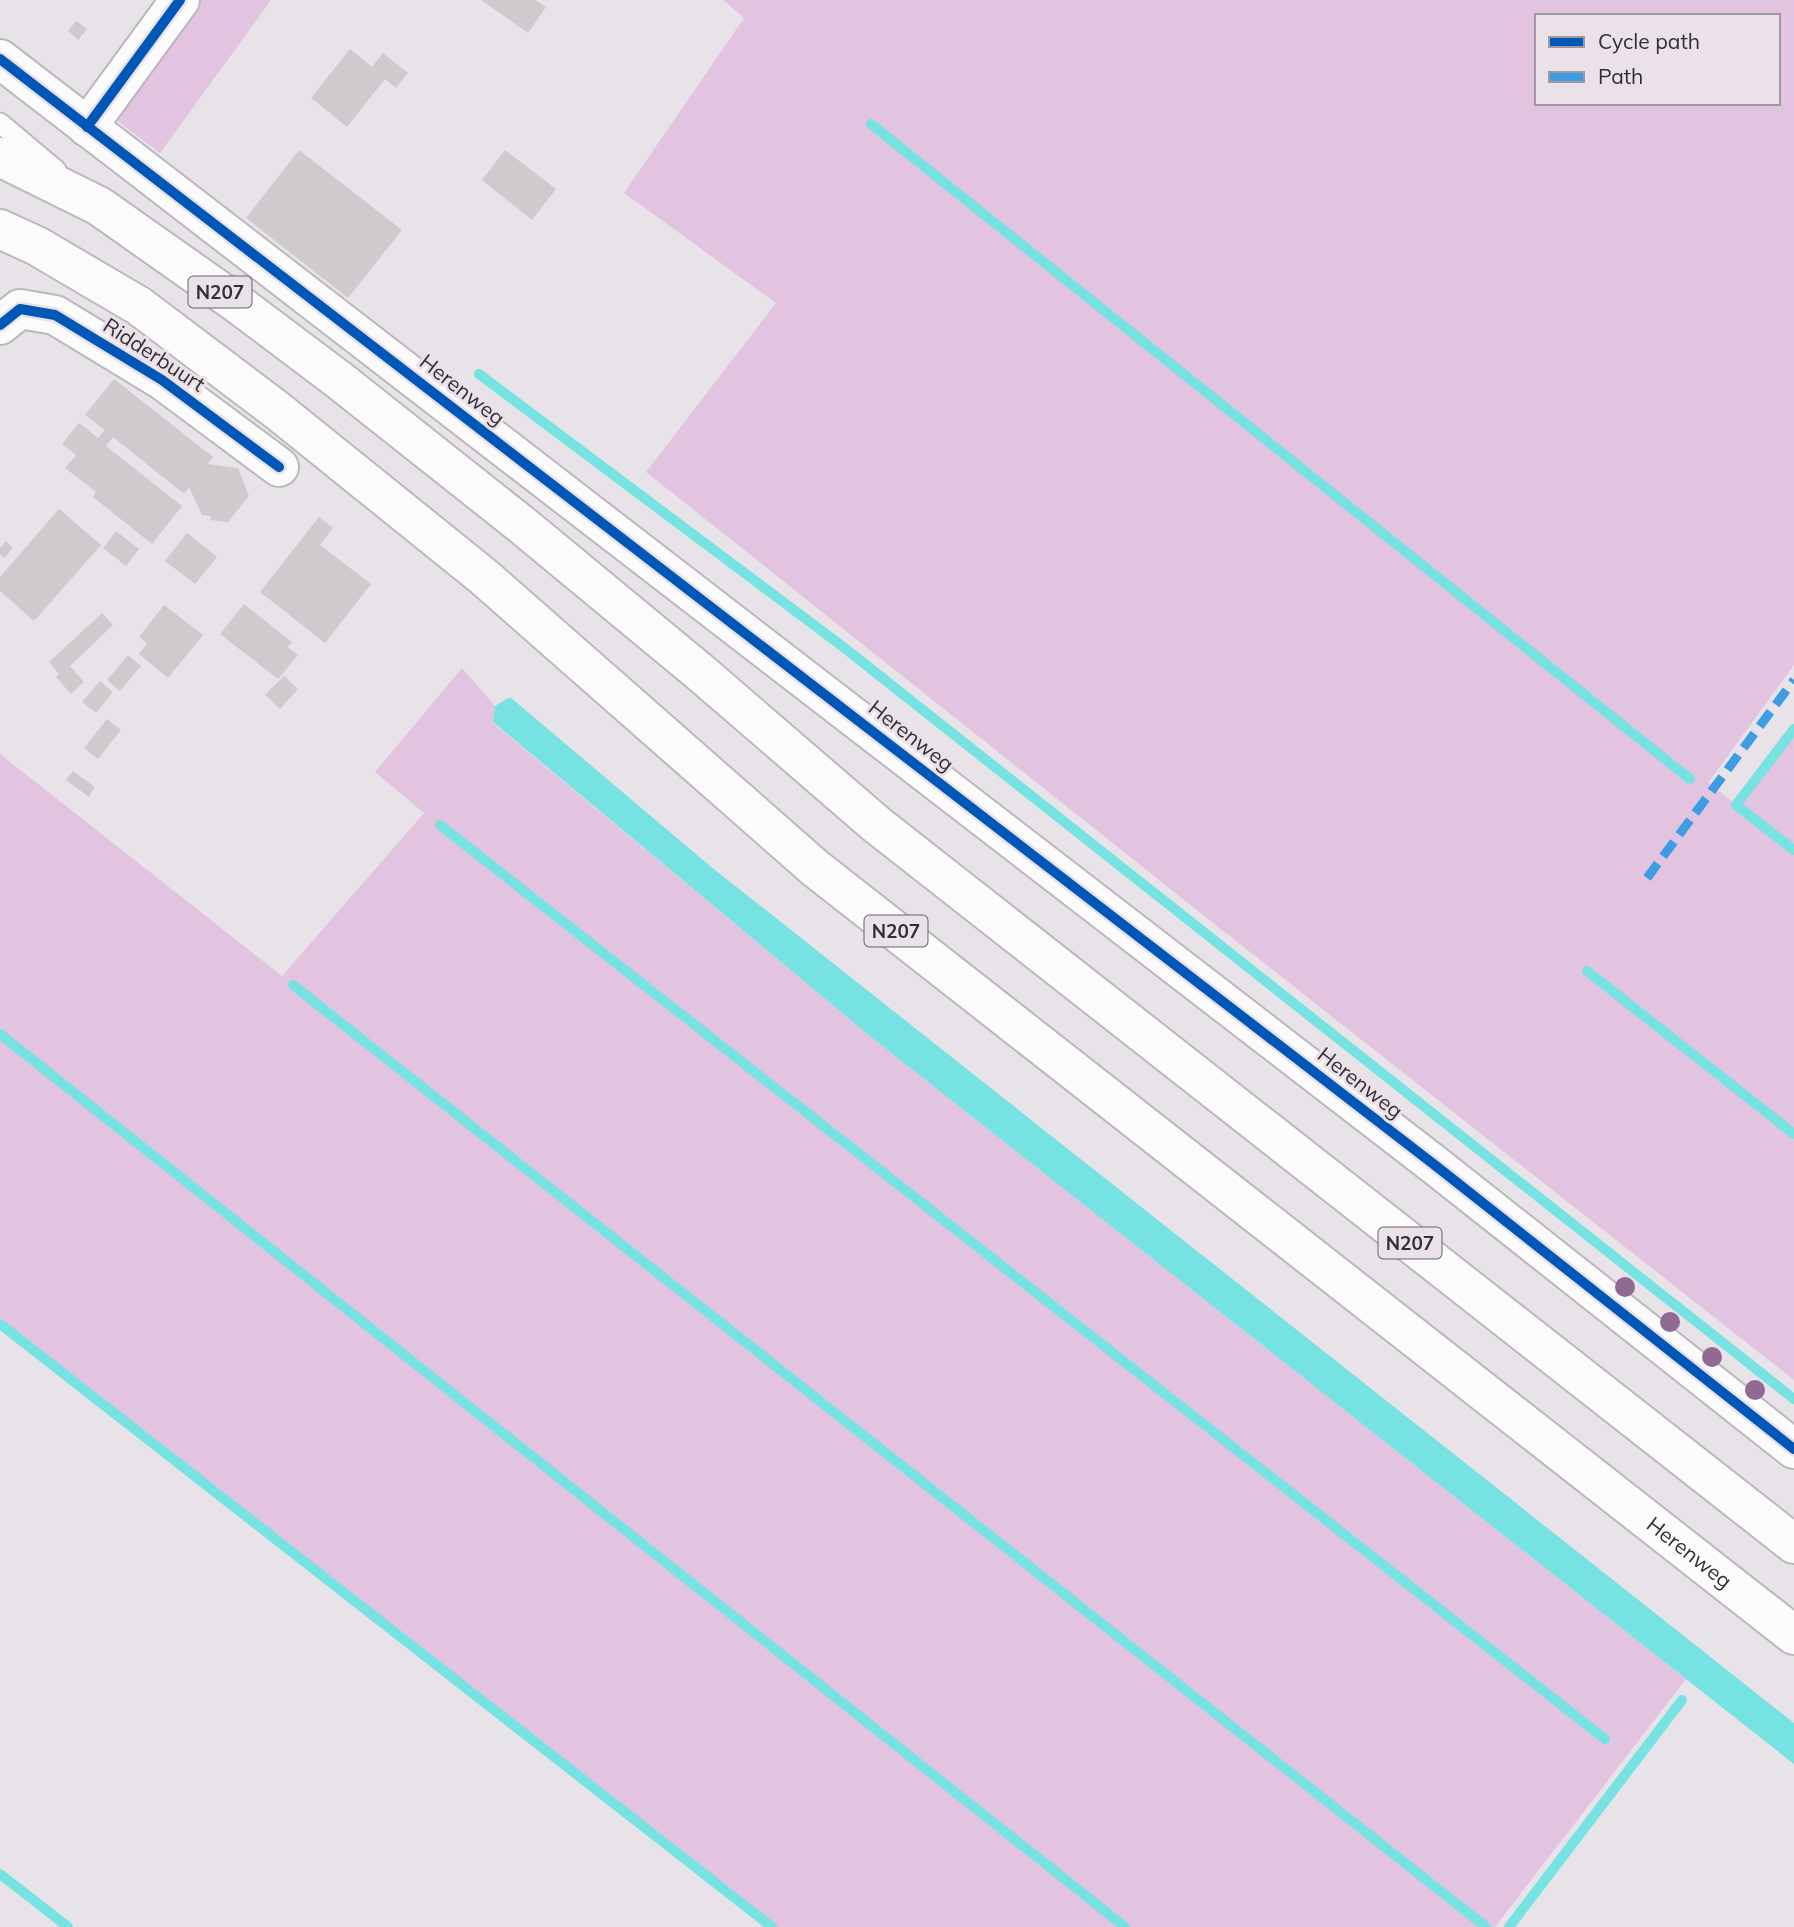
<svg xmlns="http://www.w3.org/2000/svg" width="1794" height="1927" font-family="Mulish,sans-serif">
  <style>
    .green { fill: #e2c4e0; fill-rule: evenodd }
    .water { fill: #76e2e1 }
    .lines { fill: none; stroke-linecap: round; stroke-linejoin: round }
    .stream { stroke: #76e2e1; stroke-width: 10 }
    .building { fill: #cecace }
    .lane-casing { stroke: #bbb8bb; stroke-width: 23 }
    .street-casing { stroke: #bbb8bb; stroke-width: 42 }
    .primary-casing { stroke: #bbb8bb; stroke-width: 42 }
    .lane { stroke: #fcfbfc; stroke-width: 19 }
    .street { stroke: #fcfbfc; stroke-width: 38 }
    .primary { stroke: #fcfbfc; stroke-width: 38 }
    .quiet { stroke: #3e9de2; stroke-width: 9; stroke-dasharray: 18 9; stroke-linecap: butt }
    .cycleway-casing { stroke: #eae1e9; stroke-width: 15 }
    .cycleway { stroke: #0057b8; stroke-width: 10 }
    .tree { fill: #916991 }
    .labels { text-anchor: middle; stroke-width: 6; stroke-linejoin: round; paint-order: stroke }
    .shield { fill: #eae1e9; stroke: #696469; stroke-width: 2 }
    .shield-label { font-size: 19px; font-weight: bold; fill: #322f32 }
    .street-label { font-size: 21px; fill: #322f32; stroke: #eae1e9 }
  </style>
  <rect width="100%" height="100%" fill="#e8e3e8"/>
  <g class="green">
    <polygon points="195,0 271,0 160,153 111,116"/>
    <path d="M723,0H1794V665L1708,783L1737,805L1794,729V1380L1222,930L646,472L776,303L624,193L744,18ZM1537,16H1778V103H1537Z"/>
    <polygon points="462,668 495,706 493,723 871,1037 1686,1679 1495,1927 772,1927 0,1324 0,754 282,976 424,813 375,772"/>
  </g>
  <polygon class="water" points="510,697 710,866 1794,1723 1794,1764 871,1037 493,722 495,706"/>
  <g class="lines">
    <g class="stream">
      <polyline points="871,124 1690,779"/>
      <polyline points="479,374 842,646 1794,1399"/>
      <polyline points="1794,729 1736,805 1794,850"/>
      <polyline points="440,825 1605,1739"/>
      <polyline points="1587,971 1794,1134"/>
      <polyline points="293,985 1486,1927"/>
      <polyline points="0,1034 1125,1927"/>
      <polyline points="0,1324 772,1927"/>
      <polyline points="0,1874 68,1927"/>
      <polyline points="1509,1927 1682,1700"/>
    </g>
  </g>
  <g class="building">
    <polygon points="481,0 535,0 546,7 528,33"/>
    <polygon points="76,21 87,29 78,40 68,31"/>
    <polygon points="350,49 372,67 383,53 408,73 396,88 385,79 347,127 311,98"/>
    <polygon points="299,150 402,230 348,298 246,218"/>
    <polygon points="505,150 556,189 532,220 482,180"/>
    <polygon points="114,379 213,457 208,464 238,468 249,496 228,522 210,520 211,516 202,515 189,487 184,494 113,437 106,446 182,506 152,544 93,497 96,492 65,468 76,455 62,444 79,423 98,438 105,430 85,415"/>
    <polygon points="59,509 101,545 34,621 0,591 0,577"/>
    <polygon points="319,517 333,528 320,545 371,584 325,643 260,592"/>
    <polygon points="116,531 139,549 126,566 103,548"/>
    <polygon points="187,533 217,557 195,584 165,561"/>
    <polygon points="6,541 13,548 4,558 0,554 0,548"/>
    <polygon points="244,604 292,642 288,647 298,655 278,679 220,634"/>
    <polygon points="164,605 203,635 168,678 139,654 147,643 139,637"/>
    <polygon points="102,613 113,625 70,666 84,682 71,694 56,677 59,674 49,662"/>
    <polygon points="128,655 141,666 120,691 107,680"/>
    <polygon points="284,676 298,689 280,709 265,695"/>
    <polygon points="100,681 113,692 96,713 82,702"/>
    <polygon points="107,719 121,730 98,759 84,748"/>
    <polygon points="73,771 95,787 89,797 66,780"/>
  </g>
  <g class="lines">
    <defs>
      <polyline id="lane" points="0,123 56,170"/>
      <g id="street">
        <polyline points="0,59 1436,1166 1794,1449"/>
        <polyline points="87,127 180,0"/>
        <polyline points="0,325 20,309 55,315 162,380 279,467"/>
      </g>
      <g id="primary">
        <polyline points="0,157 99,206 238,304 339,380 522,525 701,673 876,824 1794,1544"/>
        <path id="s1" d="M0,229L37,246L139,306L278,411L484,577L815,868L1794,1635"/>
      </g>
    </defs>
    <use href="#lane" class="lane-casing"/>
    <use href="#street" class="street-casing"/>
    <use href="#primary" class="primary-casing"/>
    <use href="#lane" class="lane"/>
    <use href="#street" class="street"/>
    <use href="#primary" class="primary"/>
    <polyline class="quiet" points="1647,878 1794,680"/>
    <defs>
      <g id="cycleway">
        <polyline points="0,59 1436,1166 1794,1449"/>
        <polyline points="87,127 180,0"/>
        <polyline points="0,325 20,309 55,315 162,380 279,467"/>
      </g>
    </defs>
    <use href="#cycleway" class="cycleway-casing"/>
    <use href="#cycleway" class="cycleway"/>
  </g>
  <g class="tree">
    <circle cx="1625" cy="1287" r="10"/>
    <circle cx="1670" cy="1322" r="10"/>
    <circle cx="1712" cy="1357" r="10"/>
    <circle cx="1755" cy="1390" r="10"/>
  </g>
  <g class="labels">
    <g class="shield">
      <rect x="188.5" y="276.5" width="63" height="31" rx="5"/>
      <rect x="864.5" y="915.5" width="63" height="31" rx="5"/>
      <rect x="1378.5" y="1227.5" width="63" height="31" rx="5"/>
    </g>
    <g class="shield-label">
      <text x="220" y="299">N207</text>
      <text x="896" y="938">N207</text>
      <text x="1410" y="1250">N207</text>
    </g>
    <g class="street-label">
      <text transform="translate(154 355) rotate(33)" y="7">Ridderbuurt</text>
      <text transform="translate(462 390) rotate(38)" y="7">Herenweg</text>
      <text transform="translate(911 736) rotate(38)" y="7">Herenweg</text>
      <text transform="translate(1360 1083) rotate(38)" y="7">Herenweg</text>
      <text dy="7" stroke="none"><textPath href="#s1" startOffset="2149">Herenweg</textPath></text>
    </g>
  </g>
  <rect x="1535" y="14" width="245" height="91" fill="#eae1e9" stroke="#a09aa0" stroke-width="2"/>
  <rect x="1549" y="37" width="35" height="10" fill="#0057b8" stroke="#a09aa0" stroke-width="2"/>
  <text x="1598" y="49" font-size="21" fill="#322f32">Cycle path</text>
  <rect x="1549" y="72" width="35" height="10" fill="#3e9de2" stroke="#a09aa0" stroke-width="2"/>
  <text x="1598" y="84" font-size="21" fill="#322f32">Path</text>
</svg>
